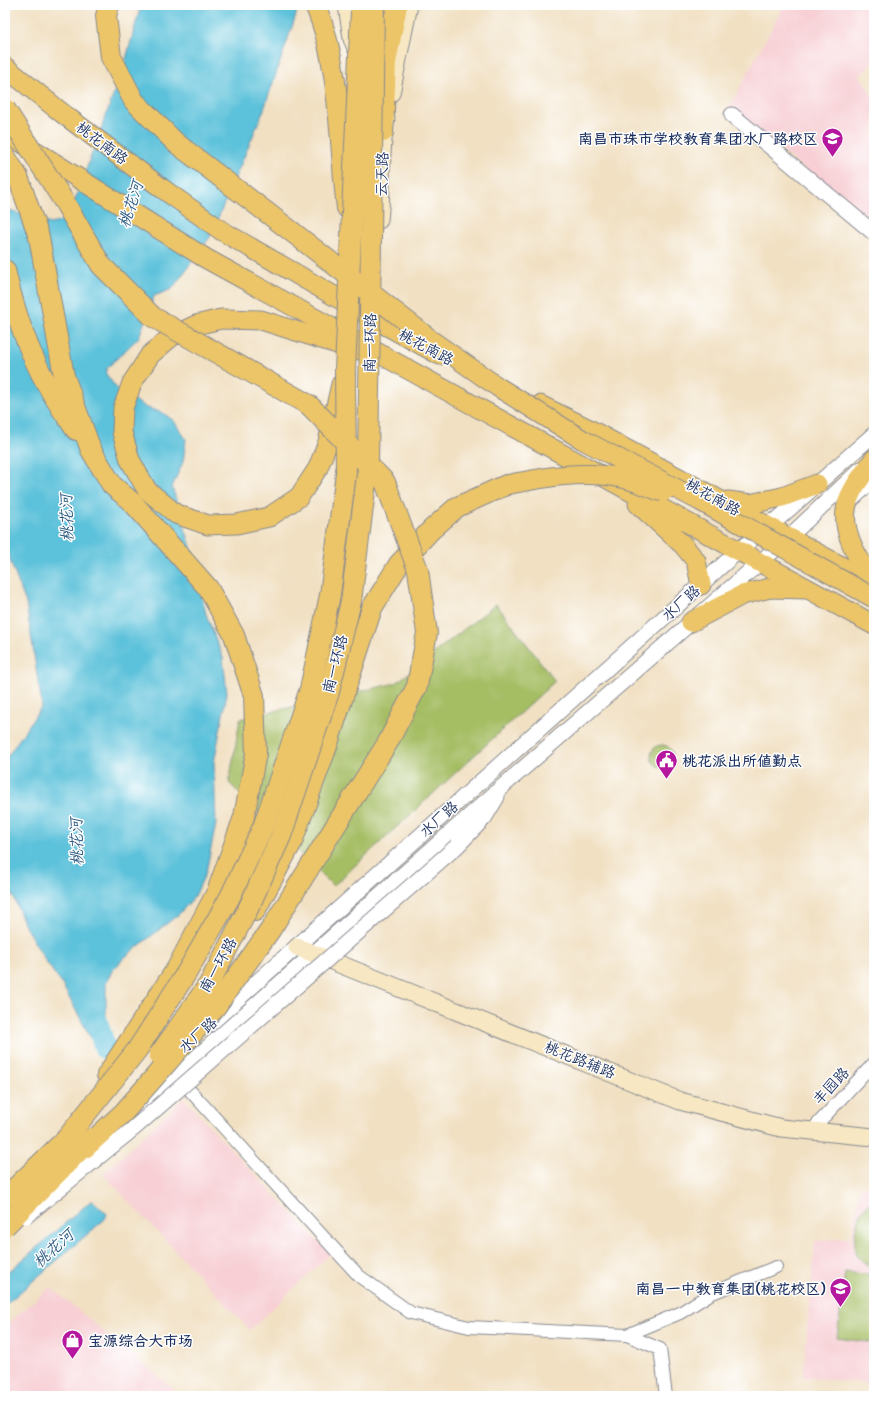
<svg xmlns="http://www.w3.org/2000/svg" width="879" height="1401" font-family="'Patrick Hand','LXGW WenKai TC',sans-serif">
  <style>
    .built { fill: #f7cfd4 }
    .green { fill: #a5bd63; stroke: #607660 }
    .water { fill: #5cc1da; stroke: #3c789c }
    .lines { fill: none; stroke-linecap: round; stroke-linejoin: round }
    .river { stroke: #5cc1da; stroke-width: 22 }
    .minor-casing { stroke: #868890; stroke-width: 14 }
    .tertiary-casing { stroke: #868890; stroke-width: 17 }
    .secondary-casing { stroke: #868890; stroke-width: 19 }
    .primary-casing { stroke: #868890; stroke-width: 21 }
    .trunk-casing { stroke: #868890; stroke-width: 22 }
    .minor { stroke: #fff; stroke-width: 12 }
    .tertiary { stroke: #fff; stroke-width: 15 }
    .secondary { stroke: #f7e8c3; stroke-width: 17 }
    .primary { stroke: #ecc569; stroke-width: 19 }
    .trunk { stroke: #ecc569; stroke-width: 20 }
    .tertiary-bridge-casing { stroke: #868890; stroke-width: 17; stroke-linecap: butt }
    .primary-bridge-casing { stroke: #868890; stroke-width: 21; stroke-linecap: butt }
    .trunk-bridge-casing { stroke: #868890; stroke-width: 22; stroke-linecap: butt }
    .tertiary-bridge { stroke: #fff; stroke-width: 15 }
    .primary-bridge { stroke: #ecc569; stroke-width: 19 }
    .trunk-bridge { stroke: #ecc569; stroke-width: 20 }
    .labels { text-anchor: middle; stroke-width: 3; stroke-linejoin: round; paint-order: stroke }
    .poi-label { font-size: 15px; font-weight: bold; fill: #1b2f5e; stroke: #fff; text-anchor: end }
    .street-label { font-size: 15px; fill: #1b2f5e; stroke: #fff }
    .water-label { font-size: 16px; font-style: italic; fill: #2e5b83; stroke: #fff }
  </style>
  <rect width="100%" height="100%" fill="#fff"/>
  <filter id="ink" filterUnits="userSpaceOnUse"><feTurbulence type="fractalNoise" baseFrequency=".025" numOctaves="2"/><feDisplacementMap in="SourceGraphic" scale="8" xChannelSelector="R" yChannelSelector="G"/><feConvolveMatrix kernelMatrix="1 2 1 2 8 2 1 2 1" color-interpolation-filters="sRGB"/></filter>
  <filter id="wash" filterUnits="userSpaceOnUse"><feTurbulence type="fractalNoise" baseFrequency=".012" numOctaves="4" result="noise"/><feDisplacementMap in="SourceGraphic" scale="16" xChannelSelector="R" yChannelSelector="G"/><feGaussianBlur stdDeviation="0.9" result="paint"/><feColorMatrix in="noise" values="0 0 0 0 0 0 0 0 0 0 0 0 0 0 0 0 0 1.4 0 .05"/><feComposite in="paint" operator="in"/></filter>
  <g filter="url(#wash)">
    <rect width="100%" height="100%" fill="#f1e0c2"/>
    <g class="built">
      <polygon points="784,5 874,5 874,62 860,75 874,98 874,210 867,220 729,108"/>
      <polygon points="183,1098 330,1254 250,1330 103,1174"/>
      <polygon points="860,1187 874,1188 874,1384 803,1377 815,1241 852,1237"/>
      <polygon points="50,1287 182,1396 5,1396 5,1326"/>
    </g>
    <g class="green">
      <polygon points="496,604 555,681 333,886 229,783 240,719 396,683"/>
      <circle cx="662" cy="756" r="11"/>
      <path d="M874,1199V1266H869L856,1256C852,1236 856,1211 874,1199Z"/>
      <polygon points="845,1272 874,1275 874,1343 837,1338"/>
    </g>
    <g class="water">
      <polygon points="141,5 297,5 296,15 263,112 210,237 172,289 154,296 139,337 107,368 106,374 117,389 147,408 163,413 174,421 186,439 183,462 172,487 191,547 206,614 223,658 227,693 214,763 216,824 206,872 195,896 180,913 125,957 112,971 106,983 106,1039 94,1044 63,986 45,960 26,928 5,876 5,760 42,706 26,603 5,547 5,209 51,224 64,220 72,208 124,66"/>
      <polygon points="92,1200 107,1214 105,1219 5,1305 5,1275"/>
    </g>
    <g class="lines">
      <polyline class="river" points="94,1012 105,1048"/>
    </g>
  </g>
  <g filter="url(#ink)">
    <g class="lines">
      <defs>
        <g id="minor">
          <polyline points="852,501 874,481"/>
          <polyline points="184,1084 359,1276 411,1313 469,1327 627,1335 680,1313 710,1294 776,1267"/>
          <polyline points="811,1131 874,1063"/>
          <polyline points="627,1335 660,1349 666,1396"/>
        </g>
        <g id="tertiary">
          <polyline points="732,115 874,233"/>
          <polyline points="457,846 485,817 497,797"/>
          <polyline points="210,1024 745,545 773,521 778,519 874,434"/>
          <polyline points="129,1117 503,786 788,538 861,469"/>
        </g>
        <g id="secondary">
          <polyline points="347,5 352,39 356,48"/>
          <polyline points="391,93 409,5"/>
          <path d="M379,220C383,187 379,152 386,119"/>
          <polyline points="297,947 680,1101 781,1128 874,1137"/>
        </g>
        <g id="primary">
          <polyline points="5,67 62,113 163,189 222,231 367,315 440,355"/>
          <polyline points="5,132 205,258 874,625"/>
          <polyline points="341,384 328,442 318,468 299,497 269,517 237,524 208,525 176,514 147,490 130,460 122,432 123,408 132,383 150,355 171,337 196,325 221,319 261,320 356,350"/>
          <polyline points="540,405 589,429 874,584"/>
          <path d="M874,459C864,474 848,491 846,510C842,535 861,563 874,583"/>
          <polyline points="728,501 750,504 782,497 817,484"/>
          <polyline points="638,504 683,545 696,561 701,585"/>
          <polyline points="691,622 742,595 770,588 806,589"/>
        </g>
        <g id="trunk">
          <polyline points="109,5 106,16 111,57 134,101 176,143 291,231"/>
          <path d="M315,5C341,63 339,144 347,208"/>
          <polyline points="383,132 386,62 397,5"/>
          <polyline points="5,156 18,177 39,237 64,376 91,450 112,485 133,503 208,588 234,635 254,696 256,753 244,817 217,892 177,968 107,1075"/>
          <path d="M5,270C20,334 38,377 76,430"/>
          <polyline points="255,911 292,842 327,746 372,608 399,564 431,530 457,507 506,485"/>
        </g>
      </defs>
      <use href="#minor" class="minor-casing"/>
      <use href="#tertiary" class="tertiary-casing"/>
      <use href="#secondary" class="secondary-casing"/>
      <use href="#primary" class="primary-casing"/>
      <use href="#trunk" class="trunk-casing"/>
      <use href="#minor" class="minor"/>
      <use href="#tertiary" class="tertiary"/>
      <use href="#secondary" class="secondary"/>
      <use href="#primary" class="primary"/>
      <use href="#trunk" class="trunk"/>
      <defs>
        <polyline id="tertiary-bridge" points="26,1216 133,1129 457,846"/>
        <g id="primary-bridge">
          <polyline points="428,338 498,387 583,440 700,501 874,598"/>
          <path d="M506,485C545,477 583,470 622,478C636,481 650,488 663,492"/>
        </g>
        <g id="trunk-bridge">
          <polyline points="5,109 65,203 101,265 153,317 309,405 385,482 418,570 427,633 417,686 388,742 271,929 214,1009 124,1112 85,1148"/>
          <polyline points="291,231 428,338"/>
          <polyline points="159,1055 209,984 248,909 281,836 329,692 351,601 368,467 374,5"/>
          <polyline points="5,1198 66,1139 137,1050 187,972 230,897 263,827 310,689 330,595 346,473 345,370 361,11"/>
          <polyline points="5,1226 92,1138"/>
        </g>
      </defs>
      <use href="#tertiary-bridge" class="tertiary-bridge-casing"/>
      <use href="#primary-bridge" class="primary-bridge-casing"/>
      <use href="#trunk-bridge" class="trunk-bridge-casing"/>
      <use href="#tertiary-bridge" class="tertiary-bridge"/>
      <use href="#primary-bridge" class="primary-bridge"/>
      <use href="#trunk-bridge" class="trunk-bridge"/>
    </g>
  </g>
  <defs>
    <symbol id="school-pin" viewBox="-11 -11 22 30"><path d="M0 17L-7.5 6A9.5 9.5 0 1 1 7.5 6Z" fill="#b5179e" stroke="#fff"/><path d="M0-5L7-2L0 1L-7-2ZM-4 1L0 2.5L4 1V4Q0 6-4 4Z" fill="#fff"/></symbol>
    <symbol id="civic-pin" viewBox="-11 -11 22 30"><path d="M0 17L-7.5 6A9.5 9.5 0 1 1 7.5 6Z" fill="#b5179e" stroke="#fff"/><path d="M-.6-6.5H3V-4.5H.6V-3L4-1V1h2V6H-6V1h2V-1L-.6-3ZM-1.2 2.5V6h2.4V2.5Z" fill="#fff"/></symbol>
    <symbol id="shop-pin" viewBox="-11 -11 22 30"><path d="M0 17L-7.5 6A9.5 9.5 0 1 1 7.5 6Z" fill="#b5179e" stroke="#fff"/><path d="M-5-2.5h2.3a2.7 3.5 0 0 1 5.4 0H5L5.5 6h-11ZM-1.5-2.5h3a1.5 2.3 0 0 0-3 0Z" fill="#fff"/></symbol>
  </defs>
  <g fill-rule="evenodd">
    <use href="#school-pin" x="820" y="126" width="25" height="34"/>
    <use href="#civic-pin" x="654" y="748" width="25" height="34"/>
    <use href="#school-pin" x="828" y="1276" width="25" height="34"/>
    <use href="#shop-pin" x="60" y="1328" width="25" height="34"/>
  </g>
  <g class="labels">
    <g class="poi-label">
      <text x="818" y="144">南昌市珠市学校教育集团水厂路校区</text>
      <text x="682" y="766" text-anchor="start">桃花派出所值勤点</text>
      <text x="826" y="1294">南昌一中教育集团(桃花校区)</text>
      <text x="88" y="1346" text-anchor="start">宝源综合大市场</text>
    </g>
    <g class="street-label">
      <text transform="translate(102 143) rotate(37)" y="5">桃花南路</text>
      <text transform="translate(382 174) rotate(-88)" y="5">云天路</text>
      <text transform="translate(370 343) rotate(-89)" y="5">南一环路</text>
      <text transform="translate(426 347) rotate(28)" y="5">桃花南路</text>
      <text transform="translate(713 497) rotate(29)" y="5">桃花南路</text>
      <text transform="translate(681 603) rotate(-42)" y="5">水厂路</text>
      <text transform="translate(335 664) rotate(-76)" y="5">南一环路</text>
      <text transform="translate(439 819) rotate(-42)" y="5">水厂路</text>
      <text transform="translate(218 965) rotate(-61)" y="5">南一环路</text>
      <text transform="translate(198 1035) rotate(-42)" y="5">水厂路</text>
      <text transform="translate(580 1060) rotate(22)" y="5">桃花路辅路</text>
      <text transform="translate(831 1086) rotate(-47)" y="5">丰园路</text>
    </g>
    <g class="water-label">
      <text transform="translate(130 204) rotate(-72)" y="6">桃花河</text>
      <text transform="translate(66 518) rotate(-92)" y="6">桃花河</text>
      <text transform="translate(76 842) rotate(-92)" y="6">桃花河</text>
      <text transform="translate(53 1248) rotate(-42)" y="6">桃花河</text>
    </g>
  </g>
  <rect width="879" height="1401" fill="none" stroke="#fff" stroke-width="20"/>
</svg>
